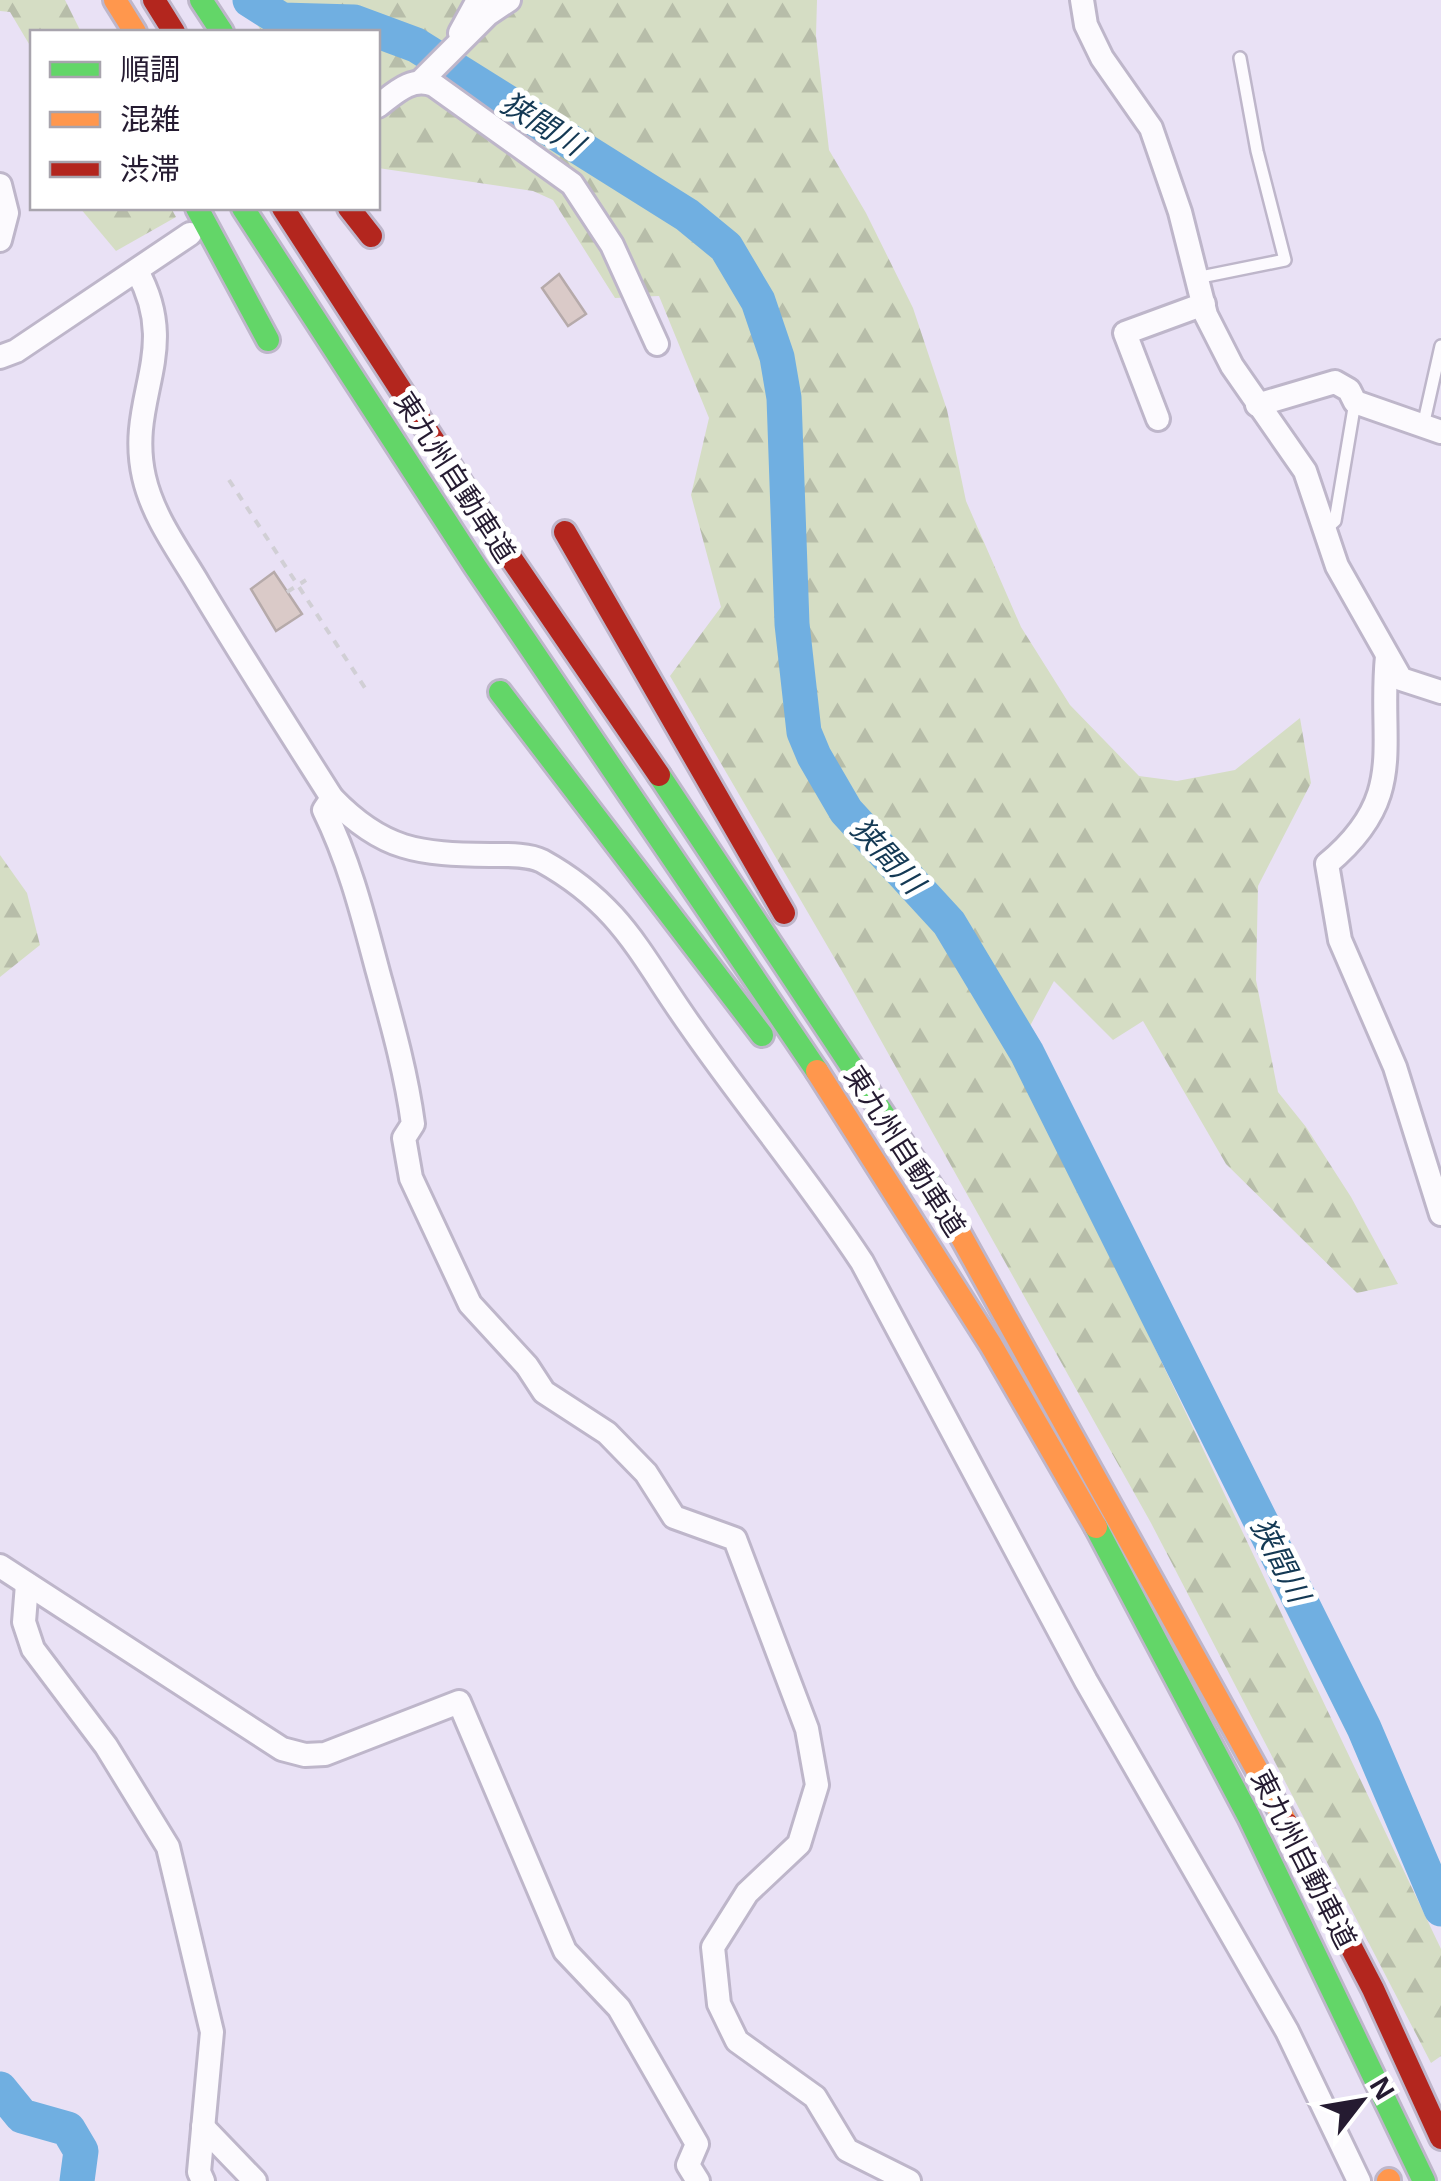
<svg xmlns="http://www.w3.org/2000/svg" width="1441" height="2181" font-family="Helvetica,'Noto Sans JP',sans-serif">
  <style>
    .forest { fill: url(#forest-firs) }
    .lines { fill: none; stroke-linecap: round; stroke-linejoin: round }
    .river { stroke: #70afe1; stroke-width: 35 }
    .building { fill: #dacac8; stroke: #b6aaaa; stroke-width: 2.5 }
    .lane-casing { stroke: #beb6ca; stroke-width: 16 }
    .street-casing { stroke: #beb6ca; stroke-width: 28 }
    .fast-casing { stroke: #beb6ca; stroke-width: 28 }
    .slow-casing { stroke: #beb6ca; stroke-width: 28 }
    .jam-casing { stroke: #beb6ca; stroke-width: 28 }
    .path { stroke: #d1cfd5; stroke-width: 4; stroke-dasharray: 8 8; stroke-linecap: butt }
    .lane { stroke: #fcfafe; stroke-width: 11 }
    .street { stroke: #fcfafe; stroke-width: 22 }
    .fast { stroke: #63d668; stroke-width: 22 }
    .slow { stroke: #ff974d; stroke-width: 22 }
    .jam { stroke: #b3261e; stroke-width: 22 }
    .labels { text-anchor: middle; stroke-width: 10; stroke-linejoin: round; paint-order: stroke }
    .street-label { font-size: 28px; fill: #251b31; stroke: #fff }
    .water-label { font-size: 30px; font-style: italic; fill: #143954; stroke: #fff }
  </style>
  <defs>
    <pattern id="forest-firs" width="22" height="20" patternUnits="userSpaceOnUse" patternTransform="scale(2.5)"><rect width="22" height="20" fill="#d5ddc4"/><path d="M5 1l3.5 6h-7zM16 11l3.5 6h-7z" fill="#b7bda9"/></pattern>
  </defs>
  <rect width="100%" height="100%" fill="#e9e1f5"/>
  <g class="forest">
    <polygon points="0,0 65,0 81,32 32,32 32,49 10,12 0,11"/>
    <polygon points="241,0 817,0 816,36 829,150 866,213 913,308 947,410 966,501 1021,627 1070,705 1139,776 1177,781 1235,770 1300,718 1311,783 1258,886 1256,980 1278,1092 1306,1127 1351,1197 1398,1284 1357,1293 1226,1164 1143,1021 1113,1040 1054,981 1015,1054 1441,1949 1441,2056 1431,2063 1151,1523 846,978 670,676 721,607 691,495 709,418 659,296 615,298 553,200 533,191 378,168 378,32 262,32"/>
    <polygon points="80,208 171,208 176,217 116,251"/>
    <polygon points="0,855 27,893 40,945 0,977"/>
  </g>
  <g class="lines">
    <g class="river">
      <polyline points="250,0 282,20 354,22 416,45 687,215 726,247 758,301 777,357 784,398 792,624 804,732 814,756 846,811 949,923 1027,1053 1364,1728 1441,1909"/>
      <polyline points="0,2089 22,2116 68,2129 81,2151 77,2181"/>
    </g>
  </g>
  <g class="building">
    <polygon points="559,274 586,314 568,326 542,288"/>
    <polygon points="274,572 302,614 276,631 251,589"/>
  </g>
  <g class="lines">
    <defs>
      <g id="lane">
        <polyline points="1196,278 1285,260 1257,151 1240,58"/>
        <polyline points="1423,426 1441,346"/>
        <polyline points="1326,529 1335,521 1355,402"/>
      </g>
      <g id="street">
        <polyline points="1082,0 1086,25 1102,58 1151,128 1180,212 1206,315 1232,366 1305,471 1337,566 1401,679 1441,692"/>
        <polyline points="460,33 478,0"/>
        <polyline points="422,80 488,14 509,0"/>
        <path d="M378,106C395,93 411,76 434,85L572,184L612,245L657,344"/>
        <polyline points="0,185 7,213 0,240"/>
        <path d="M137,271C182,352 126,398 144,477C153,517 179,551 199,585C242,657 287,727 332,798C383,851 419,854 490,855C506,855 528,854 542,861C623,906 641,957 692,1028C747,1107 809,1181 862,1262L1086,1681L1287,2031L1359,2181"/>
        <polyline points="0,357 16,351 190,234"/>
        <polyline points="1257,405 1335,382 1349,390 1355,402 1441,432"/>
        <polyline points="1158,419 1125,333 1204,304"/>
        <path d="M1387,656C1378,746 1409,796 1327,864L1340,940L1395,1067L1441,1214"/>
        <path d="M332,798L324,810C350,863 363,916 378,972C392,1023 406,1072 413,1124L404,1138L411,1178L470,1304L527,1366L544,1392L607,1433L646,1473L674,1517L735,1539L807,1729L817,1785L799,1844L747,1893L713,1947L719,2004L737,2041L815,2097L847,2150L909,2181"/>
        <polyline points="0,1566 282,1749 305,1755 325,1754 459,1702 565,1951 619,2008 697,2144 688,2165 698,2181"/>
        <polyline points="27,1584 24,1622 33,1649 106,1746 168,1847 212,2032 199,2172 203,2181"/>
        <polyline points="203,2127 255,2181"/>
      </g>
      <g id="fast">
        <polyline points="201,0 222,32"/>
        <polyline points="197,208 268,340"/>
        <polyline points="243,208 475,566 817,1071"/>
        <polyline points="500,692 762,1035"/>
        <polyline points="659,775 946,1209"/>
        <polyline points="1096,1527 1249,1817 1424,2181"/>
      </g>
      <g id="slow">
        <polyline points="115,0 135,32"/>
        <polyline points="817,1071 991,1345 1096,1527"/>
        <polyline points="946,1209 1287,1824"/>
        <polyline points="1388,2181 1389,2180"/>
      </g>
      <g id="jam">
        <polyline points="154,0 174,32"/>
        <polyline points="283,208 489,526 659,775"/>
        <polyline points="349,208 371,236"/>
        <polyline points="565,532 784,913"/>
        <polyline points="1287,1824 1373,1989 1441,2138"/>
      </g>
    </defs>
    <use href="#lane" class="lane-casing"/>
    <use href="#street" class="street-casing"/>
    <use href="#fast" class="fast-casing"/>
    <use href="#slow" class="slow-casing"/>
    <use href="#jam" class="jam-casing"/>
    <g class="path">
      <polyline points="229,480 369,694"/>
      <polyline points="287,592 306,580"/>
    </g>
    <use href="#lane" class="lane"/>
    <use href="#street" class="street"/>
    <use href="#fast" class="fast"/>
    <use href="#slow" class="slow"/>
    <use href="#jam" class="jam"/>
  </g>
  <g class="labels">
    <g class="street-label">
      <text transform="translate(455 477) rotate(57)" y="10">東九州自動車道</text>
      <text transform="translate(905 1151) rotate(57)" y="10">東九州自動車道</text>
      <text transform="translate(1304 1859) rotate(63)" y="10">東九州自動車道</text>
    </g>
    <g class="water-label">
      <text transform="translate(542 124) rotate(32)" y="10">狭間川</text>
      <text transform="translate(887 856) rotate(47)" y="10">狭間川</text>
      <text transform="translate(1280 1560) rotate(63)" y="10">狭間川</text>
    </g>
  </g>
  <rect x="30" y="30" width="350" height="180" fill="#ffffff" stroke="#a8a4ad" stroke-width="2.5"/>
  <rect x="50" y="62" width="50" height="15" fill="#63d668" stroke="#a8a4ad" stroke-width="2.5"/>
  <text x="120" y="80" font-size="30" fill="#251b31">順調</text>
  <rect x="50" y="112" width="50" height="15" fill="#ff974d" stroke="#a8a4ad" stroke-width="2.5"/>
  <text x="120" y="130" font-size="30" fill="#251b31">混雑</text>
  <rect x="50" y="162" width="50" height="15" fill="#b3261e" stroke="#a8a4ad" stroke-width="2.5"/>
  <text x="120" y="180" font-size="30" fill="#251b31">渋滞</text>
  <g transform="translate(1361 2101) rotate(59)" stroke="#ffffff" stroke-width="8" paint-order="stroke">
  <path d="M0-8L18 38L0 25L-18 38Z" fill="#251b31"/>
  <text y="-15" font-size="28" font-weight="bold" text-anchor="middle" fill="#251b31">N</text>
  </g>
</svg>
